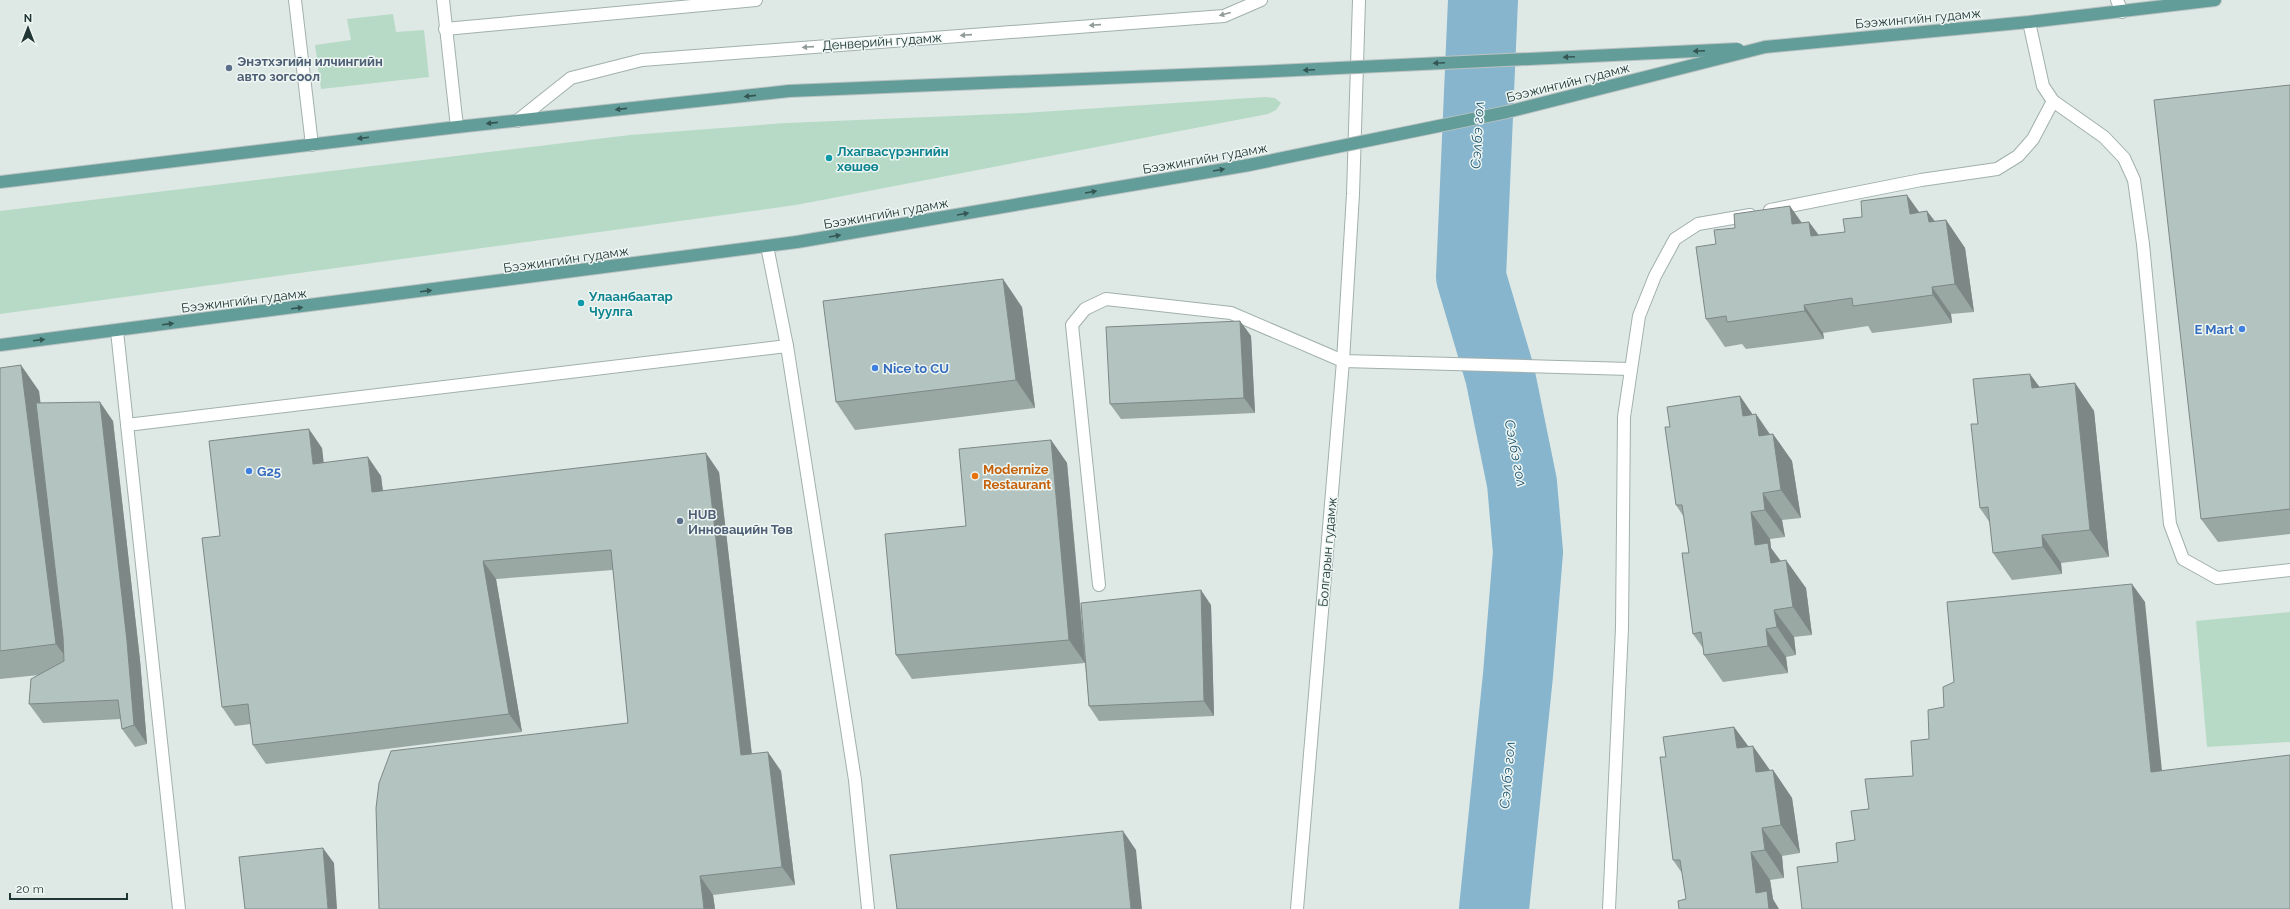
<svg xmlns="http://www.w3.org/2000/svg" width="2290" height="909" font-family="Raleway,sans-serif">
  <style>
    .green { fill: #b7dac6 }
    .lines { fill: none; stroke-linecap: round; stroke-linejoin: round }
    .river { stroke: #87b5cd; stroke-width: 70 }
    .minor-casing { stroke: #a1b0ad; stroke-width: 14 }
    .major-casing { stroke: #bcc3c2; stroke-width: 14 }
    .minor { stroke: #fff; stroke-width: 12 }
    .major { stroke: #639d99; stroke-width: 12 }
    .major-bridge-casing { stroke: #bcc3c2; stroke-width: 14; stroke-linecap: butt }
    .major-bridge { stroke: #639d99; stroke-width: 12 }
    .wall { fill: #9aa8a4 }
    .shaded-wall { fill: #7d8886 }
    .building { fill: #b3c3bf; stroke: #7d8886 }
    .oneway { fill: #909b9a }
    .oneway2 { fill: #345653 }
    .service-dot { fill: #5c6f8a; stroke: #eef6f3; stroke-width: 1.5 }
    .culture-dot { fill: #0f9aa8; stroke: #eef6f3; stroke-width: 1.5 }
    .shop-dot { fill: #3f7fe0; stroke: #eef6f3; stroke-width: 1.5 }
    .food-dot { fill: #e8710a; stroke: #eef6f3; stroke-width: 1.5 }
    .labels { text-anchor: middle; stroke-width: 3; stroke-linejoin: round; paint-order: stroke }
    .street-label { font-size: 13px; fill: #203735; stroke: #eef6f3 }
    .service-label { font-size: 13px; font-weight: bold; fill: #4e5e75; stroke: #eef6f3; text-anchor: start }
    .culture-label { font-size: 13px; font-weight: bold; fill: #0d838f; stroke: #eef6f3; text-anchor: start }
    .shop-label { font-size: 13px; font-weight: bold; fill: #366cbe; stroke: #eef6f3; text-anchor: start }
    .food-label { font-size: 13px; font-weight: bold; fill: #c56008; stroke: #eef6f3; text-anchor: start }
    .water-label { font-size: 14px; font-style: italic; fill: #1d5370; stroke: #eef6f3 }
  </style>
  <rect width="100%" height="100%" fill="#dee9e6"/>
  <g class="green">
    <polygon points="393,14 396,32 424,30 429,77 321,89 315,45 351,40 347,19"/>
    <polygon points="1265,97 1275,98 1281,103 1276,110 1268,114 796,205 0,314 0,211 630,135 786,123 1024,113"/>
    <polygon points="2290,612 2290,742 2207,747 2196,621"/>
  </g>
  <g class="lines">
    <polyline class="river" points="1483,0 1471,277 1500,375 1522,483 1528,552 1518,675 1494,909"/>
    <defs>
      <g id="minor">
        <polyline points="295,0 312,145"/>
        <polyline points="443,0 457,127"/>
        <polyline points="2117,0 2122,12"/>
        <polyline points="2029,22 2043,86 2053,101 2104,137 2124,158 2134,180 2143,244 2170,524 2183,559 2217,578 2290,570"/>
        <polyline points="445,29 756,0"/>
        <polyline points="517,121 571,78 642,60 1224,16 1261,0"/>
        <polyline points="1770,210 1921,180 1997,169 2018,156 2033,139 2053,101"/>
        <polyline points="767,246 787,346 855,780 868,909"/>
        <polyline points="117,331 179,909"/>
        <polyline points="127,425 787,346"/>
        <polyline points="1099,585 1072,325 1085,309 1106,299 1231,313 1343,361 1630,369"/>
        <polyline points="1297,909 1343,361 1353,194 1359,0"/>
        <polyline points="1609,909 1622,628 1624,417 1639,316 1655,276 1675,239 1698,224 1750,215"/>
      </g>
      <g id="major">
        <polyline points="1765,47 2029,22 2215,0"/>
        <polyline points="0,182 457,127 789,91"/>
        <polyline points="0,345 797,242"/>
      </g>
    </defs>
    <use href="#minor" class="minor-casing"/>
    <use href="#major" class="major-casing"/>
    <use href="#minor" class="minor"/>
    <use href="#major" class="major"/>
    <defs>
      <g id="major-bridge">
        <polyline points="789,91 1276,71 1738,49"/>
        <polyline points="797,242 1249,165 1507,112 1765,47"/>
      </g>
    </defs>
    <use href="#major-bridge" class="major-bridge-casing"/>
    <use href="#major-bridge" class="major-bridge"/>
  </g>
  <g class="wall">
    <polygon points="2290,85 2290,534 2218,542 2201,519"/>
    <polygon points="1927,211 1935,221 1946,220 1965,248 1974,312 1951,314 1952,323 1872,333 1868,326 1823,333 1824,339 1746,349 1742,344 1725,347 1706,319 1802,223 1809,222 1819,235 1845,232 1919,212"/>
    <polygon points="1022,307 1035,408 855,430 836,402"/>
    <polygon points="1240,321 1251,336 1255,413 1121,419 1110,404"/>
    <polygon points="0,368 39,391 40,403 113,421 140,660 147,744 135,747 122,729 121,719 43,723 29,704 39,675 0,679"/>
    <polygon points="2075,383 2094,411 2109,557 2061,563 2062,574 2012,580 1993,553 1990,523 1980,508 1978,424 2040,387"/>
    <polygon points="1740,396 1753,415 1756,414 1770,434 1773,434 1792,461 1801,518 1782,520 1785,537 1770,539 1771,548 1781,561 1806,588 1812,635 1794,637 1796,655 1786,657 1788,673 1723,682 1704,655 1703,648 1693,634 1689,553 1684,517 1676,505 1670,427"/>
    <polygon points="1051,440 1067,463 1085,655 1211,605 1214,716 1099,721 1089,706 1085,663 912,679 896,655 966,526"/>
    <polygon points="322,448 323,462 381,476 383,491 719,472 752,754 781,771 795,885 713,895 715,909 628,723 613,570 496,579 522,732 266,764 253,745 251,724 235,726 222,707"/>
    <polygon points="1734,727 1748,746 1770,771 1773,770 1792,798 1800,853 1782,856 1784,878 1770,880 1773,899 1686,899 1682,873 1673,860 1666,757"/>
  </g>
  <g class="shaded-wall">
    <polygon points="1907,195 1927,223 1910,214"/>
    <polygon points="1790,206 1809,233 1792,224"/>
    <polygon points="1927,211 1947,239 1929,222"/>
    <polygon points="1946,220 1965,248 1974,312 1955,284"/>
    <polygon points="1809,222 1829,250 1811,236"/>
    <polygon points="1003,279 1022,307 1035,408 1016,380"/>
    <polygon points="1932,287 1951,314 1952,323 1933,295"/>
    <polygon points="1804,305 1823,333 1824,339 1805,311"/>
    <polygon points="1240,321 1251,336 1255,413 1244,398"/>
    <polygon points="21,365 39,391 75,670 56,644"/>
    <polygon points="2030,374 2050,401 2032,388"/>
    <polygon points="2075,383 2094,411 2109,557 2090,530"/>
    <polygon points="1740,396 1757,421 1756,414 1774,441 1773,434 1792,461 1801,518 1781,490 1743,416"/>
    <polygon points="100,402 113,421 140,660 147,744 134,725"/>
    <polygon points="309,429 322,448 326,482 313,464"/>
    <polygon points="1051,440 1067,463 1085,663 1069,640"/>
    <polygon points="706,453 719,472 754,774 741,755"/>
    <polygon points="368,457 381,476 385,511 372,492"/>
    <polygon points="1763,493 1782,520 1785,537 1765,510"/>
    <polygon points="1751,512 1770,539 1771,548 1787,570 1790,590 1755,545"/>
    <polygon points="2042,535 2061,563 2062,574 2043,547"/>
    <polygon points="1786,560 1806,588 1812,635 1793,607"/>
    <polygon points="483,561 496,579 522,732 509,714"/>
    <polygon points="2132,584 2145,602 2164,791 2151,772"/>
    <polygon points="1201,590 1211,605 1214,716 1204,701"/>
    <polygon points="1774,610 1794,637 1796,655 1777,627"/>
    <polygon points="1766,629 1786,657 1788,673 1768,646"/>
    <polygon points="1734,727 1754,754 1737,748"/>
    <polygon points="1753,746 1772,773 1756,772"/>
    <polygon points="768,752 781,771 795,885 782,867"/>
    <polygon points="1773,770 1792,798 1800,853 1781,825"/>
    <polygon points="1762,828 1782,856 1784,878 1765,850"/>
    <polygon points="1123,831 1136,850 1142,909 1131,909"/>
    <polygon points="323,848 334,863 337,909 328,909"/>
    <polygon points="1751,852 1770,880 1773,899 1779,909 1768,909 1756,893"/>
    <polygon points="700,876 713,895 715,909 704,909"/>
  </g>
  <g class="building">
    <polygon points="2290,85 2290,509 2201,519 2154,100"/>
    <polygon points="1907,195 1910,214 1927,211 1929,222 1946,220 1955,284 1932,287 1933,295 1853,306 1852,298 1804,305 1805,311 1727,322 1726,316 1706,319 1696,247 1716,244 1714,230 1735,228 1734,214 1790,206 1792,224 1809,222 1811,236 1845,232 1843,219 1862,217 1861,201"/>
    <polygon points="1003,279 1016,380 836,402 823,301"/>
    <polygon points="1240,321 1244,398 1110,404 1106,327"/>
    <polygon points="21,365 56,644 0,651 0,368"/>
    <polygon points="2030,374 2032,388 2075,383 2090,530 2042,535 2043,547 1993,553 1988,507 1980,508 1971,424 1978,424 1973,379"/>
    <polygon points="1740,396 1743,416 1756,414 1759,436 1773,434 1781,490 1763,493 1765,510 1751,512 1755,545 1768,543 1771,563 1786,560 1793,607 1774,610 1777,627 1766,629 1768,646 1704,655 1701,632 1693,634 1682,553 1689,553 1682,505 1676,505 1665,427 1670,427 1667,407"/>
    <polygon points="100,402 127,641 134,725 122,729 118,700 29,704 31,679 64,661 63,637 36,403"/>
    <polygon points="309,429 313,464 368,457 372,492 706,453 741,755 768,752 782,867 700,876 704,909 379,909 376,808 379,783 391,751 628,723 611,550 483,561 509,714 253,745 248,704 222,707 202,538 220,536 209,441"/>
    <polygon points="1051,440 1069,640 896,655 885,534 966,526 959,449"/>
    <polygon points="2132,584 2151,772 2290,755 2290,909 1802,909 1797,867 1838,862 1836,843 1855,840 1851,811 1869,809 1865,779 1913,776 1911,741 1929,739 1928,710 1944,707 1943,687 1954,682 1947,602"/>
    <polygon points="1201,590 1204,701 1089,706 1081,603"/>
    <polygon points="1734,727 1737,748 1753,746 1756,772 1773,770 1781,825 1762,828 1765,850 1751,852 1756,893 1767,891 1769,909 1679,909 1678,901 1686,899 1680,860 1673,860 1660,757 1666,757 1663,737"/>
    <polygon points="1123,831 1131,909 897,909 890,855"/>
    <polygon points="323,848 328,909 245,909 239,857"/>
  </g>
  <defs><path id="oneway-solid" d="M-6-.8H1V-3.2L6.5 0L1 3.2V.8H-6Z"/></defs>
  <g class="oneway">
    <use href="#oneway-solid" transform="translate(1225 14) rotate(165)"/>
    <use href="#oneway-solid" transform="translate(1095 25) rotate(176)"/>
    <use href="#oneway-solid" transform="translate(966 35) rotate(176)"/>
    <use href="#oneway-solid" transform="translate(808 47) rotate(176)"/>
  </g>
  <g class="oneway2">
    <use href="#oneway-solid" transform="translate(1699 51) rotate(177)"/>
    <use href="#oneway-solid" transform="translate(1569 57) rotate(177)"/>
    <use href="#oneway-solid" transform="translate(1439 63) rotate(177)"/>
    <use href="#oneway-solid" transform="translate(1309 70) rotate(177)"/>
    <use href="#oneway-solid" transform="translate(750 96) rotate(174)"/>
    <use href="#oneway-solid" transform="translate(621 109) rotate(174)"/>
    <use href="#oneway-solid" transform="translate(492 123) rotate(174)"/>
    <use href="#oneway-solid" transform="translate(363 138) rotate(173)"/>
    <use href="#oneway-solid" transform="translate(1219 170) rotate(-10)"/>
    <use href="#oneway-solid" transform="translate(1091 192) rotate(-10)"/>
    <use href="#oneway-solid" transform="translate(963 214) rotate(-10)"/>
    <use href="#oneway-solid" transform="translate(835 236) rotate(-10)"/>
    <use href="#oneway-solid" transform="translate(426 291) rotate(-7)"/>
    <use href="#oneway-solid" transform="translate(297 308) rotate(-7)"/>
    <use href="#oneway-solid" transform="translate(168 324) rotate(-7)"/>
    <use href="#oneway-solid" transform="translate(39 340) rotate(-7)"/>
  </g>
  <g class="service-dot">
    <circle cx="229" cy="68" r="4"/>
    <circle cx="680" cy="521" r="4"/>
  </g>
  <g class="culture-dot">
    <circle cx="829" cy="158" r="4"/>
    <circle cx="581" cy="303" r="4"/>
  </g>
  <g class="shop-dot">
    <circle cx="2242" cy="329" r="4"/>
    <circle cx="875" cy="368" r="4"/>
    <circle cx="249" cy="471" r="4"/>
  </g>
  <circle class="food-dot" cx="975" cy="476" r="4"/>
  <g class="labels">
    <g class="street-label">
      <text transform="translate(1918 18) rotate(-5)" y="5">Бээжингийн гудамж</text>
      <text transform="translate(882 41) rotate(-4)" y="5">Денверийн гудамж</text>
      <text transform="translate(1568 82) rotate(-14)" y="5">Бээжингийн гудамж</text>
      <text transform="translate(1205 158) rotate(-10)" y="5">Бээжингийн гудамж</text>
      <text transform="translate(886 213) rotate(-10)" y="5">Бээжингийн гудамж</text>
      <text transform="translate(566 259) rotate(-8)" y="5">Бээжингийн гудамж</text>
      <text transform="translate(244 300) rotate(-7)" y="5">Бээжингийн гудамж</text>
      <text transform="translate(1327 552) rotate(-85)" y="5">Болгарын гудамж</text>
    </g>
    <g class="service-label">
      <text x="237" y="66">Энэтхэгийн илчингийн<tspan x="237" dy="15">авто зогсоол</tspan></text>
      <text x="688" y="519">HUB<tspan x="688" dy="15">Инновацийн Төв</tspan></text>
    </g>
    <g class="culture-label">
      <text x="837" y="156">Лхагвасүрэнгийн<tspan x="837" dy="15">хөшөө</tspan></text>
      <text x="589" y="301">Улаанбаатар<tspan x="589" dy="15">Чуулга</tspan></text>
    </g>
    <g class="shop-label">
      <text x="2234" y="334" text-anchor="end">E Mart</text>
      <text x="883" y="373">Nice to CU</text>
      <text x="257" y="476">G25</text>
    </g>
    <g class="food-label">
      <text x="983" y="474">Modernize<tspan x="983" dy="15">Restaurant</tspan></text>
    </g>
    <g class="water-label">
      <text transform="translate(1477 135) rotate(-87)" y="5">Сэлбэ гол</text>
      <text transform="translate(1516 453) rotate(79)" y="5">Сэлбэ гол</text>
      <text transform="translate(1507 775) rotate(-85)" y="5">Сэлбэ гол</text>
    </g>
  </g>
  <g transform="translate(28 28)" stroke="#eef6f3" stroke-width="3" paint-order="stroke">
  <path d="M0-3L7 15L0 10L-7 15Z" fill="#203735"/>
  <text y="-6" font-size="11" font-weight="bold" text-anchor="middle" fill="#203735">N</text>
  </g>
  <path d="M10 893v6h117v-6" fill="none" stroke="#203735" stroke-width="2"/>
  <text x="16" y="893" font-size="12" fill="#203735" stroke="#eef6f3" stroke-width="3" paint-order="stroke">20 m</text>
</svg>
